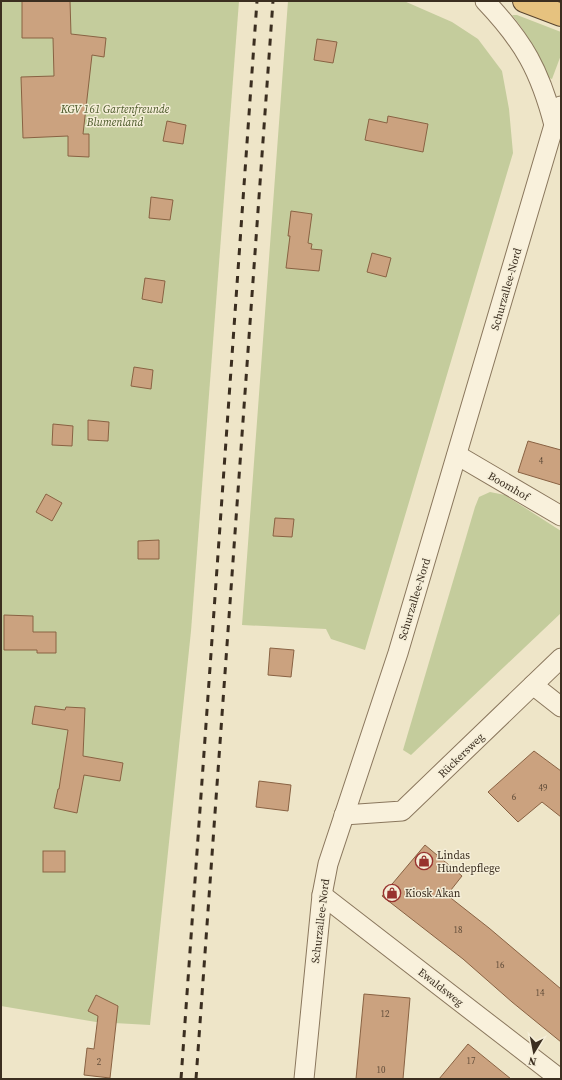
<svg xmlns="http://www.w3.org/2000/svg" width="562" height="1080" font-family="'Source Serif 4',serif">
  <style>
    .green { fill: #c4cc9c }
    .building { fill: #cba27f; stroke: #896243 }
    .lines { fill: none; stroke-linecap: round; stroke-linejoin: round }
    .minor-casing { stroke: #8a775d; stroke-width: 21 }
    .trunk-casing { stroke: #584531; stroke-width: 24 }
    .minor { stroke: #f9f1dc; stroke-width: 19 }
    .trunk { stroke: #e6c27f; stroke-width: 22 }
    .rail { stroke: #3b2e20; stroke-width: 3; stroke-dasharray: 7 7; stroke-linecap: butt }
    .labels { text-anchor: middle; stroke-width: 3; stroke-linejoin: round; paint-order: stroke }
    .number-label { font-size: 9px; fill: #5f4b38 }
    .park-label { font-size: 11px; font-style: italic; fill: #495727; stroke: #f5eed8 }
    .street-label { font-size: 11px; fill: #3b2e20; stroke: #f5eed8 }
    .poi-label { font-size: 11px; fill: #3b2e20; stroke: #f5eed8; text-anchor: start }
  </style>
  <rect width="100%" height="100%" fill="#eee5c8"/>
  <g class="green">
    <polygon points="1,1 239,1 191,631 150,1025 96,1022 1,1006"/>
    <polygon points="288,1 404,1 452,22 478,39 502,71 509,109 513,153 365,650 331,639 326,629 242,625"/>
    <path d="M512,15H517L561,32V55L552,79L549,78C538,56 528,34 512,15Z"/>
    <polygon points="490,492 505,495 561,531 561,613 411,755 403,750 475,507 479,497"/>
  </g>
  <g class="building">
    <polygon points="22,1 70,1 71,34 106,38 104,57 92,55 83,134 89,134 89,157 68,156 68,136 23,138 21,77 54,76 53,38 22,38"/>
    <polygon points="317,39 337,42 333,63 314,60"/>
    <polygon points="388,116 428,124 423,152 365,140 369,119 387,123"/>
    <polygon points="167,121 186,125 183,144 163,141"/>
    <polygon points="151,197 173,200 170,220 149,218"/>
    <polygon points="291,211 312,214 308,243 312,244 311,249 322,250 319,271 286,268 290,236 288,236"/>
    <polygon points="372,253 391,258 386,277 367,272"/>
    <polygon points="145,278 165,281 162,303 142,299"/>
    <polygon points="134,367 153,370 151,389 131,386"/>
    <polygon points="88,420 109,422 108,441 88,440"/>
    <polygon points="53,424 73,426 72,446 52,445"/>
    <polygon points="528,441 561,450 561,485 518,472"/>
    <polygon points="46,494 62,503 52,521 36,512"/>
    <polygon points="275,518 294,519 292,537 273,536"/>
    <polygon points="159,540 159,559 138,559 138,541"/>
    <polygon points="4,615 33,616 33,632 56,632 56,653 37,653 37,650 4,650"/>
    <polygon points="270,648 294,650 291,677 268,675"/>
    <polygon points="35,706 65,710 66,707 85,708 83,756 123,763 120,781 84,775 77,813 54,808 58,789 59,789 68,730 32,724"/>
    <polygon points="534,751 561,771 561,817 542,802 518,822 488,792"/>
    <polygon points="259,781 291,785 288,811 256,807"/>
    <polygon points="425,845 462,876 447,895 489,928 561,989 561,1042 512,1002 463,959 382,896"/>
    <rect x="43" y="851" width="22" height="21"/>
    <polygon points="364,994 410,998 403,1079 356,1079"/>
    <polygon points="96,995 118,1006 110,1078 84,1075 87,1048 94,1049 98,1016 88,1011"/>
    <polygon points="468,1044 511,1079 439,1079"/>
  </g>
  <g class="lines">
    <defs>
      <g id="minor">
        <path d="M485,1C524,42 540,71 554,125"/>
        <polyline points="457,455 561,516"/>
        <polyline points="533,685 561,707"/>
        <polyline points="344,815 402,811 561,658"/>
        <polyline points="322,895 560,1079"/>
        <polyline points="304,1079 322,895 328,864 398,653 554,125 561,106"/>
      </g>
      <polyline id="trunk" points="524,1 561,15"/>
    </defs>
    <use href="#minor" class="minor-casing"/>
    <use href="#trunk" class="trunk-casing"/>
    <use href="#minor" class="minor"/>
    <use href="#trunk" class="trunk"/>
    <g class="rail">
      <polyline points="181,1079 257,1"/>
      <polyline points="196,1079 273,1"/>
    </g>
  </g>
  <defs>
    <symbol id="shop-ring" viewBox="-11 -11 22 22"><circle r="9.5" fill="#f5eed8" stroke="#98322e" stroke-width="1.5"/><path d="M-5-2.5h2.3a2.7 3.5 0 0 1 5.4 0H5L5.5 6h-11ZM-1.5-2.5h3a1.5 2.3 0 0 0-3 0Z" fill="#98322e"/></symbol>
  </defs>
  <g fill-rule="evenodd">
    <use href="#shop-ring" x="414" y="851" width="20" height="20"/>
    <use href="#shop-ring" x="382" y="883" width="20" height="20"/>
  </g>
  <g class="labels">
    <g class="number-label">
      <text x="541" y="464">4</text>
      <text x="543" y="791">49</text>
      <text x="514" y="800">6</text>
      <text x="458" y="933">18</text>
      <text x="500" y="968">16</text>
      <text x="540" y="996">14</text>
      <text x="385" y="1017">12</text>
      <text x="471" y="1064">17</text>
      <text x="99" y="1065">2</text>
      <text x="381" y="1073">10</text>
    </g>
    <g class="park-label">
      <text x="115" y="113">KGV 161 Gartenfreunde<tspan x="115" dy="13">Blumenland</tspan></text>
    </g>
    <g class="street-label">
      <text transform="translate(506 289) rotate(-74)" y="4">Schurzallee-Nord</text>
      <text transform="translate(509 486) rotate(30)" y="4">Boomhof</text>
      <text transform="translate(414 599) rotate(-73)" y="4">Schurzallee-Nord</text>
      <text transform="translate(461 755) rotate(-44)" y="4">Rückersweg</text>
      <text transform="translate(320 921) rotate(-83)" y="4">Schurzallee-Nord</text>
      <text transform="translate(441 987) rotate(38)" y="4">Ewaldsweg</text>
    </g>
    <g class="poi-label">
      <text x="437" y="859">Lindas<tspan x="437" dy="13">Hundepflege</tspan></text>
      <text x="405" y="897">Kiosk Akan</text>
    </g>
  </g>
  <rect width="562" height="1080" fill="none" stroke="#3b2e20" stroke-width="4"/>
  <g transform="translate(534 1052) rotate(190)" stroke="#f5eed8" stroke-width="3" paint-order="stroke">
  <path d="M0-3L7 15L0 10L-7 15Z" fill="#3b2e20"/>
  <text y="-6" font-size="11" font-weight="bold" text-anchor="middle" fill="#3b2e20">N</text>
  </g>
</svg>
